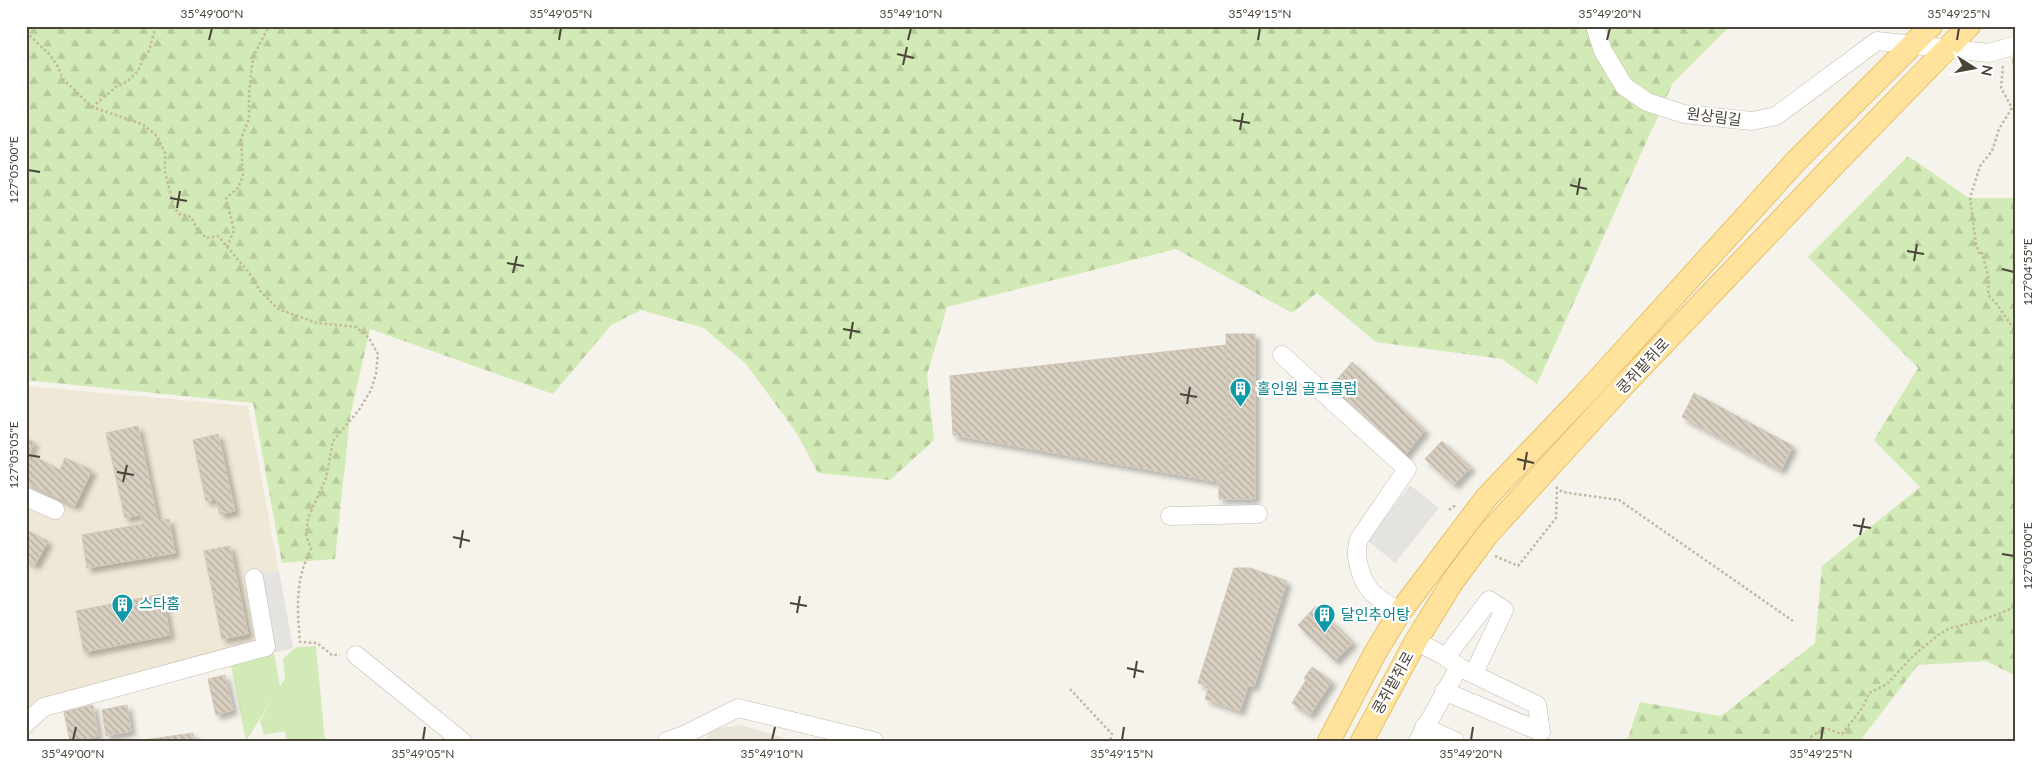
<svg xmlns="http://www.w3.org/2000/svg" width="2042" height="767" font-family="Lato,'Noto Sans KR',sans-serif">
  <style>
    .residential { fill: #eae5da }
    .education { fill: #efe8d6 }
    .forest { fill: url(#forest-firs) }
    .garden { fill: #d2eab5 }
    .parking { fill: #e5e3e0 }
    .building { fill: url(#building-back-hatch); stroke: #d3c7b4; filter: url(#shadow) }
    .lines { fill: none; stroke-linecap: round; stroke-linejoin: round }
    .minor-casing { stroke: #c2bbae; stroke-width: 19 }
    .major-casing { stroke: #e6c16a; stroke-width: 24 }
    .path { stroke: #c4b79f; stroke-width: 2.5; stroke-dasharray: 2.5 2.5; stroke-linecap: butt }
    .minor { stroke: #fff; stroke-width: 18 }
    .major { stroke: #ffe39c; stroke-width: 22 }
    .ticks { fill: none; stroke: #4b4439; stroke-width: 2 }
    .labels { text-anchor: middle; stroke-width: 4.5; stroke-linejoin: round; paint-order: stroke }
    .street-label { font-size: 15px; fill: #4b4439; stroke: #fff }
    .culture-label { font-size: 15px; fill: #0d838f; stroke: #fff; text-anchor: start }
    .neatline { fill: none; stroke: #4b4439; stroke-width: 2 }
    .ticks-label { font-size: 12px; text-anchor: middle; fill: #4b4439 }
  </style>
  <defs>
    <pattern id="forest-firs" width="22" height="20" patternUnits="userSpaceOnUse" patternTransform="scale(1.25)"><rect width="22" height="20" fill="#d2eab5"/><path d="M5 1l3.5 6h-7zM16 11l3.5 6h-7z" fill="#b6ca9c"/></pattern>
    <pattern id="building-back-hatch" width="6" height="6" patternUnits="userSpaceOnUse" patternTransform="scale(1.25)"><rect width="6" height="6" fill="#d8cfc1"/><path d="M-1 5l2 2M0 0l6 6M5-1l2 2" fill="none" stroke="#b1aa9e"/></pattern>
    <filter id="shadow"><feDropShadow dx="4.5" dy="4.5" stdDeviation="2.5" flood-color="#0004"/></filter>
  </defs>
  <rect width="100%" height="100%" fill="#f6f3ec"/>
  <polygon class="residential" points="741,725 795,741 706,741 710,729"/>
  <polygon class="education" points="26,386 248,406 293,648 57,707 26,739"/>
  <g class="forest">
    <polygon points="26,26 1730,26 1673,83 1537,384 1502,359 1376,342 1317,293 1292,313 1176,249 947,307 927,375 934,440 890,480 818,473 796,432 746,364 704,328 641,310 611,325 553,394 370,329 350,417 335,559 282,563 253,403 26,380"/>
    <polygon points="1908,156 1969,198 2016,198 2016,676 1986,661 1918,665 1860,741 1627,741 1640,702 1721,716 1815,643 1822,566 1920,487 1874,440 1918,368 1808,257"/>
  </g>
  <polygon class="garden" points="316,646 325,741 287,741 285,731 264,735 260,721 273,698 246,741 231,666 274,653 280,686 285,679 283,659 296,647"/>
  <g class="parking">
    <polygon points="1410,485 1439,508 1395,563 1367,540"/>
    <polygon points="279,571 293,648 274,652 258,575"/>
  </g>
  <g class="building">
    <polygon points="2016,58 2016,81 2012,59"/>
    <polygon points="1226,334 1255,334 1255,499 1219,499 1219,470 1228,471"/>
    <polygon points="1226,345 1228,471 1219,470 1219,482 953,435 950,376"/>
    <polygon points="1352,362 1425,430 1403,458 1329,389"/>
    <polygon points="1694,393 1793,446 1781,470 1682,417"/>
    <polygon points="138,426 158,521 169,519 175,553 87,568 82,535 143,524 140,515 125,518 106,433"/>
    <polygon points="218,434 235,511 220,514 216,499 206,501 193,440"/>
    <polygon points="26,438 34,442 29,454 60,470 65,458 92,470 75,506 26,482"/>
    <polygon points="1442,441 1471,467 1454,485 1425,459"/>
    <polygon points="26,530 48,541 35,565 26,560"/>
    <polygon points="230,546 248,634 222,639 204,551"/>
    <polygon points="1234,568 1250,568 1287,581 1254,686 1248,686 1240,711 1205,699 1209,686 1198,683"/>
    <polygon points="162,594 170,635 84,652 76,611"/>
    <polygon points="1316,606 1353,642 1335,661 1298,625"/>
    <polygon points="1312,667 1332,681 1310,715 1292,703 1306,680 1304,678"/>
    <polygon points="225,675 233,710 216,715 208,679"/>
    <polygon points="93,705 98,736 86,739 86,741 70,741 64,712"/>
    <polygon points="127,705 131,731 106,736 102,710"/>
    <polygon points="193,733 194,741 145,741 144,740"/>
  </g>
  <g class="lines">
    <defs>
      <g id="minor">
        <polyline points="1595,26 1603,51 1624,86 1647,102 1684,114 1752,121 1776,116 1877,41 1989,53 2016,45"/>
        <path d="M1282,355L1407,469L1359,539C1356,550 1356,556 1359,566C1365,593 1378,598 1400,612"/>
        <polyline points="26,497 55,510"/>
        <polyline points="1170,516 1258,514"/>
        <polyline points="1416,641 1446,657 1459,667 1418,741"/>
        <polyline points="356,655 462,741"/>
        <polyline points="1446,657 1489,600 1504,610 1474,673"/>
        <polyline points="1444,691 1541,732 1537,705 1459,667"/>
        <polyline points="26,723 44,707 266,647 254,578"/>
        <polyline points="1424,727 1455,741"/>
        <polyline points="667,741 684,735 738,708 874,741"/>
      </g>
      <g id="major">
        <polyline points="1329,741 1375,653 1400,612 1486,498 1586,393 1797,160 1931,26"/>
        <polyline points="1362,741 1416,641 1453,581 1487,535 1622,387 1829,170 1969,26"/>
      </g>
    </defs>
    <use href="#minor" class="minor-casing"/>
    <use href="#major" class="major-casing"/>
    <g class="path">
      <path d="M26,32L49,54L57,65L63,79L92,107L142,124L157,136L165,153V172L170,192L174,207L179,214L191,217L197,229L206,238L218,236L247,270L261,292L278,309L317,323L356,327L369,338L378,354L376,374L371,390L359,410L333,441L326,478L308,518L306,535L311,549C295,580 297,608 300,642L317,643L332,655H340"/>
      <polyline points="2003,66 2001,88 2012,108 1999,129 1992,151 1980,166 1970,198 1976,244 1980,255 1982,253 1989,279 1988,295 1996,303 2016,332"/>
      <polyline points="92,107 116,87 128,81 138,71 143,58 149,51 156,26"/>
      <polyline points="227,247 234,230 226,198 238,188 243,176 241,139 249,119 249,93 253,57 269,26"/>
      <polyline points="1556,487 1562,492 1619,500 1793,621"/>
      <polyline points="1449,510 1457,504"/>
      <polyline points="1495,556 1518,566 1556,518 1557,488"/>
      <polyline points="1070,689 1112,734 1110,741"/>
      <polyline points="1810,741 1809,738 1825,728 1842,734 1863,707 1869,693 1887,684 1914,655 1938,635 1950,628 1980,621 2016,607"/>
    </g>
    <use href="#minor" class="minor"/>
    <use href="#major" class="major"/>
  </g>
  <path class="ticks" d="M209,40L212,28M559,40L561,28M908,40L911,28M1258,40L1260,28M1607,40L1610,28M1957,40L1959,28M897,54L914,58M903,65L907,47M1233,120L1250,123M1240,130L1243,113M28,170L40,172M1570,185L1587,189M1577,195L1580,178M170,198L187,201M177,208L180,191M1907,251L1924,254M1914,261L1917,244M507,263L524,266M2002,269L2014,272M513,273L517,256M843,329L860,332M850,339L853,322M1180,394L1197,397M1187,404L1190,387M28,455L40,457M1517,459L1534,463M1524,470L1527,452M117,472L134,475M123,482L127,465M1853,525L1871,528M1860,535L1864,518M453,537L470,541M460,548L463,530M2002,554L2014,556M790,603L807,606M797,613L800,596M1127,668L1144,672M1134,678L1137,661M73,740L76,727M423,740L425,727M772,740L775,727M1122,740L1124,727M1471,740L1473,727M1821,740L1823,727"/>
  <defs>
    <symbol id="building-pin" viewBox="-11 -11 22 30"><path d="M0 17L-7.5 6A9.5 9.5 0 1 1 7.5 6Z" fill="#0f9aa8" stroke="#fff"/><path d="M-4-6H4V6H1V3H-1V6H-4ZM-2.5-4.3h1.7v1.8h-1.7ZM.8-4.3h1.7v1.8H.8ZM-2.5-1h1.7V.8h-1.7ZM.8-1h1.7V.8H.8Z" fill="#fff"/></symbol>
  </defs>
  <g fill-rule="evenodd">
    <use href="#building-pin" x="1228" y="376" width="25" height="34"/>
    <use href="#building-pin" x="110" y="592" width="25" height="34"/>
    <use href="#building-pin" x="1312" y="602" width="25" height="34"/>
  </g>
  <g class="labels">
    <g class="street-label">
      <text transform="translate(1714 117) rotate(7)" y="5">원상림길</text>
      <text transform="translate(1643 366) rotate(-47)" y="5">콩쥐팥쥐로</text>
      <text transform="translate(1393 683) rotate(-61)" y="5">콩쥐팥쥐로</text>
    </g>
    <g class="culture-label">
      <text x="1257" y="394">홀인원 골프클럽</text>
      <text x="139" y="609">스타홈</text>
      <text x="1341" y="620">달인추어탕</text>
    </g>
  </g>
  <rect width="2042" height="767" fill="none" stroke="#ffffff" stroke-width="55"/>
  <g transform="translate(1974 68) rotate(101)" stroke="#ffffff" stroke-width="4" paint-order="stroke">
  <path d="M0-4L9 19L0 12L-9 19Z" fill="#4b4439"/>
  <text y="-8" font-size="14" font-weight="bold" text-anchor="middle" fill="#4b4439">N</text>
  </g>
  <rect x="28" y="28" width="1986" height="712" class="neatline"/>
  <g class="ticks-label">
    <text x="212" y="18">35°49'00"N</text>
    <text x="561" y="18">35°49'05"N</text>
    <text x="911" y="18">35°49'10"N</text>
    <text x="1260" y="18">35°49'15"N</text>
    <text x="1610" y="18">35°49'20"N</text>
    <text x="1959" y="18">35°49'25"N</text>
    <text transform="translate(14 170) rotate(-90)" y="4">127°05'00"E</text>
    <text transform="translate(2028 272) rotate(-90)" y="4">127°04'55"E</text>
    <text transform="translate(14 455) rotate(-90)" y="4">127°05'05"E</text>
    <text transform="translate(2028 556) rotate(-90)" y="4">127°05'00"E</text>
    <text x="73" y="758">35°49'00"N</text>
    <text x="423" y="758">35°49'05"N</text>
    <text x="772" y="758">35°49'10"N</text>
    <text x="1122" y="758">35°49'15"N</text>
    <text x="1471" y="758">35°49'20"N</text>
    <text x="1821" y="758">35°49'25"N</text>
  </g>
</svg>
